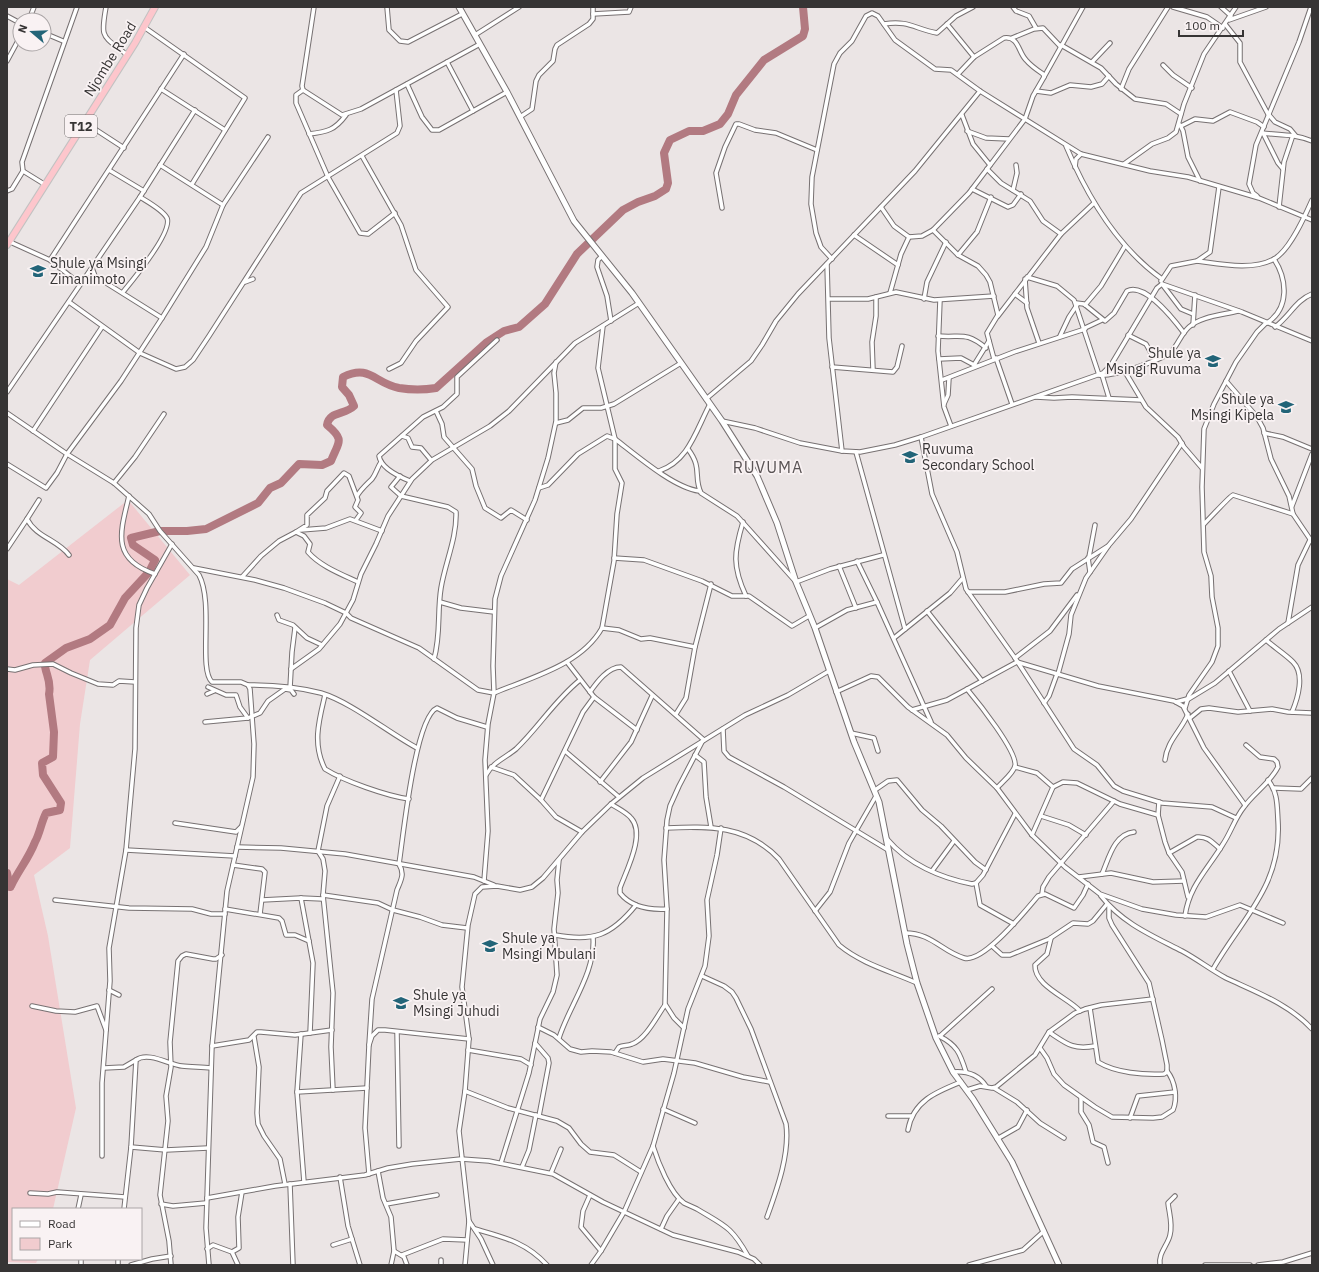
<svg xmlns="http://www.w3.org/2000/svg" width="1319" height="1272" font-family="'IBM Plex Sans',sans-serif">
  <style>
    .green { fill: #f1cccf }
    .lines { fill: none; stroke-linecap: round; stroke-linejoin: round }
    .river { stroke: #b27a81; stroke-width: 8 }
    .street-casing { stroke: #777172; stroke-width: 5.5 }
    .secondary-casing { stroke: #777172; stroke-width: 7 }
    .highway-casing { stroke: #c3c2c2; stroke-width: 8 }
    .street { stroke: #fff; stroke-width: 3.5 }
    .secondary { stroke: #fff; stroke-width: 5 }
    .highway { stroke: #fdc6cc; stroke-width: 6 }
    .labels { text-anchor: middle; stroke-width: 3.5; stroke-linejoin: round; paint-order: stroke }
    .shield { fill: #f9f2f3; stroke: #706d6d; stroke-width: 1 }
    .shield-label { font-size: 13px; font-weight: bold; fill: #363434 }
    .street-label { font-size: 14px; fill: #363434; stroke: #f9f2f3 }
    .poi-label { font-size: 14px; fill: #363434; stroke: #f9f2f3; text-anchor: start }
    .quarter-label { font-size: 16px; letter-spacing: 1px; fill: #5a5455; stroke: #f9f2f3 }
  </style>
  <rect width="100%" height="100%" fill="#ebe5e5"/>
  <polygon class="green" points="128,500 190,575 90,660 80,724 70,848 34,875 48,936 76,1108 53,1209 13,1209 13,1259 38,1259 36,1263 7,1262 7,579 19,585"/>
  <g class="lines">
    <g class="river">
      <polyline points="7,873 10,887"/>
      <path d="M11,886C18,871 29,858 35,842C40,833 41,823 46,813L60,810L61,803L43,775L42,763L53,757L54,732L49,694C52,680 44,672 45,663L66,648L90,639L110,625L125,598L149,572L155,560L133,545L131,538L160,531H187L206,529L258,503L270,488L281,483L299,464L322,465L331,461C339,441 345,440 327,425C329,411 345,415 354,406L349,395L342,387L343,377C370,364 374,383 399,388C411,390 424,390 436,388L487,342L504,331L519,327L545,304L577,254L623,210L638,202L655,196L666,189L668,183L664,153L670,140L689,131H703L720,124L728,114L736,95L764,60L803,36L805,29L803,7"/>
    </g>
    <defs>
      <g id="street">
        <path d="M106,7C100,40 103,35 127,55"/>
        <polyline points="314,7 302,86 303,90 342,115 361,109 480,44"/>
        <polyline points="387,7 389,30 400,41 408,42 462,14"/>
        <polyline points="1013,7 1016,11 1029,16 1036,28"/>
        <polyline points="1173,7 1207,17 1223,28"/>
        <polyline points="1221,7 1231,16"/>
        <polyline points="593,14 629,12 631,7"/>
        <polyline points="7,16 20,23"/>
        <polyline points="29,20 34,7"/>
        <polyline points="1229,20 1266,7"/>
        <path d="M884,24C909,20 915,29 937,33L956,16L973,7"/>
        <polyline points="947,24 974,57"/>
        <polyline points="1225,24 1240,43 1240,62 1269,116"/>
        <polyline points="144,27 245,98 192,184"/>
        <polyline points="44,33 63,41"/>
        <polyline points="475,35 519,7"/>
        <polyline points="1012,38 1034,29 1043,28 1060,46"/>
        <polyline points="1061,45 1101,68 1116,84 1135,99 1166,104 1181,114"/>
        <polyline points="7,61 20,37"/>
        <polyline points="447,62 473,111"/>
        <polyline points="1092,62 1110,43"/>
        <polyline points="1163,65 1173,75 1192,88"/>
        <polyline points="1044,77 1083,7"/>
        <polyline points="407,84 422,117 432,130 439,130 507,92"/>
        <polyline points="161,89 225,130"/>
        <polyline points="1121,89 1129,69 1168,7"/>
        <polyline points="303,90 296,95 296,103 328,177 360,233 368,234 395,213"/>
        <polyline points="1036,91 1051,93 1070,85 1091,87 1102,84 1109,76"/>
        <polyline points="962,115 973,144 990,165"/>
        <polyline points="1269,115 1275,122 1290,129 1295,135"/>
        <polyline points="520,117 532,109 536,81 539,75 553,61 555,49 557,45 589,24 593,19 593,7"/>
        <polyline points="84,122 124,148"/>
        <polyline points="1180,125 1183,131 1188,157 1200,181"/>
        <polyline points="1181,126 1195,119 1213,121 1230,112 1257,122 1264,127"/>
        <polyline points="967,131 986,138 1009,139"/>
        <path d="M1262,133C1279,135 1296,134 1312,141"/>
        <polyline points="1263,133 1278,163 1283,169"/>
        <path d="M309,134C327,132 335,130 346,115"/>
        <path d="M1066,146C1087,196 1117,247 1162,279"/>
        <polyline points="362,156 401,225 416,270 448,307 416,341 401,363 389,369"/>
        <polyline points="1124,164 1152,144 1168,138 1176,132 1184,104 1204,54 1236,7"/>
        <polyline points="160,165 223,205"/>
        <polyline points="1075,167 1076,159 1081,154"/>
        <polyline points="987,169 1001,183 1030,201 1043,221 1061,234"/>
        <polyline points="109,170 144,191"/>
        <polyline points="44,184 23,171 22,162 77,7"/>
        <polyline points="972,189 1008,207 1013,205 1021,194"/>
        <polyline points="1013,190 1017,173 1016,165"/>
        <polyline points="7,191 12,189 23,171"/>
        <polyline points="1257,196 1253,193 1249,184 1256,145 1299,42 1311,7"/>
        <path d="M881,207L894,226L909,237L922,236L933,230L969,193L1025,119L1033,96L1044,77L1043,74C1037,70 1031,66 1026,60C1018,52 1019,36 1004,38L974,57L958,74"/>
        <polyline points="1279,207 1284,162 1293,135"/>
        <polyline points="722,208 716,173 725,147 736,124 739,124 755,130 776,133 817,150"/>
        <polyline points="933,230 958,255 978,266 986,275 990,282 998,315 987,333 994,359"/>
        <polyline points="854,235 898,265"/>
        <polyline points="8,241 50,260 80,284"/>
        <polyline points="958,255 977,232 991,197"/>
        <polyline points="602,256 598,260 597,267 607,296 611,321"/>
        <polyline points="832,259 821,247 816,233 811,204 812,177 834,64 840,53 852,41 866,16 872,13 878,16 895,40 935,69 951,70 980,91 1081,154 1150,171 1188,177 1259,198 1312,220"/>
        <polyline points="50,260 184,54"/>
        <path d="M1197,261C1220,264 1253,271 1274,259C1290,250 1305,216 1312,200"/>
        <polyline points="827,264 829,338 842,451"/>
        <polyline points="92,268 95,276 162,318"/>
        <path d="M1027,277L1057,286L1074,300L1099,375C1113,377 1159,361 1171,352C1178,345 1181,334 1189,327C1201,316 1223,315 1238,311"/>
        <polyline points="1025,279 1027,308 1039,343"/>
        <polyline points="1161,281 1171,266 1197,261 1210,252 1219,187"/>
        <polyline points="245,282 253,279"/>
        <polyline points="1162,284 1181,309 1193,314"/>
        <path d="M123,292C132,281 173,232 167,218C163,210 148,202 140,197"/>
        <polyline points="890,293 901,254 909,237"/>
        <polyline points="1015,294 1027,303"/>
        <polyline points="829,299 868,299 896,292 934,300 994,296"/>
        <polyline points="924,299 927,282 946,242"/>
        <polyline points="940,300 938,351 944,407 951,426"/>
        <polyline points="69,302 140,353 176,369 185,367 193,360 209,336 301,193 397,133 400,126 396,90"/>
        <path d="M1076,303L1084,304L1105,321L1114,313L1127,291C1145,282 1175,321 1184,333"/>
        <polyline points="1085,305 1101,286 1125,246"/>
        <polyline points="998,316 1061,234 1094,203"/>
        <path d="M1267,323C1290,308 1287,279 1274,259"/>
        <polyline points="1193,325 1195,295"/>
        <path d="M1275,327C1289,317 1296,300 1312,294"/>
        <polyline points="1085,328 1102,320"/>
        <polyline points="1128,335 1146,344 1155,360"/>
        <path d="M938,336C962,338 965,331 986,348"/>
        <polyline points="1060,336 1069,317 1077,305"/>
        <polyline points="996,358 1012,404"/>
        <polyline points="939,359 961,358 976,366"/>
        <polyline points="974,365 989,341"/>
        <polyline points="832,367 893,372 897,367 902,346"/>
        <polyline points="873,370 872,342 876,316 876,297"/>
        <polyline points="1124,370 1146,407 1178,437 1184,447 1202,468"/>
        <polyline points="1102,375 1109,398"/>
        <polyline points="942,380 1014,352 1085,329"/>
        <polyline points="1226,381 1257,417 1263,428 1271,459 1289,496 1293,514 1312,542"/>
        <polyline points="7,392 140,197 195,110"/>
        <polyline points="1036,397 1054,398 1072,397 1141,400"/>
        <polyline points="706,399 751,361 762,345 776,321 798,294 915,171 980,91"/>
        <polyline points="944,404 948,395 949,378"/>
        <polyline points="436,411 442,424 444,437 472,469 476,486 485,508 501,518 511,510 527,520"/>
        <path d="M7,413L67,454L114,483L149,514L160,531L199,575C214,603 198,669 212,682H241L248,685L250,689L254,744L253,777L227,891L212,1046L206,1228L209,1265"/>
        <polyline points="722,421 755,428 800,443 842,451 860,452 895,445 921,437 1103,373 1111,365 1157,288 1162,284 1242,312 1312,341"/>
        <polyline points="556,423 568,420 583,408 601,408 614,404 681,363"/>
        <polyline points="33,431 102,327"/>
        <polyline points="1264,433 1283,437 1312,449"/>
        <polyline points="402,436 408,438 412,447 421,448 431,460"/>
        <polyline points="921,437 932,494 957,552 966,589 1015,658 1074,749 1097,765 1114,786 1123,791 1162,803 1212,807 1236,818"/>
        <path d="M688,449C703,469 693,476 701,493L737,516L796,582L830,569L883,555"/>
        <polyline points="856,452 905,629"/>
        <polyline points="7,464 46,488 57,473 67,454 121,381 162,318 206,247 223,205 268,137"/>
        <path d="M659,471C689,461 696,430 710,404"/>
        <path d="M400,476L391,487L401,496L448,507L456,512C457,538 445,563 441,588C437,612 441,635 434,659"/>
        <path d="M410,481C400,477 381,468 379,456L423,417L443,407L457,394V377L497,340"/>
        <polyline points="114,483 135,457 164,414"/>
        <path d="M539,488L548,485L578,454L607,436L615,439C636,455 674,488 699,491"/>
        <path d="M129,496C120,533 111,559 155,574"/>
        <path d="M357,496C361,489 366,485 372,479C376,474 377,468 381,462"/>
        <path d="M39,500L27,519C36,537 58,540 69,555"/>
        <polyline points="1292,506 1312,454"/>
        <path d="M743,522C734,552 732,566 746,596"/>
        <path d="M1204,524C1209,519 1230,496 1233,495L1293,514"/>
        <polyline points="301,530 326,528 350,519 382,531"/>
        <polyline points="296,532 307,525 307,515 325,498 327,491 344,473 349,476 358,500 355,507 361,513 356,520"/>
        <polyline points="7,549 27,519"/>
        <polyline points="1089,557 1095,525"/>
        <polyline points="614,558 644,560 702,581 732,596 749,596 792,626 809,616"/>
        <polyline points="1088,558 1090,572"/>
        <polyline points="857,561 877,602"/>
        <polyline points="839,566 856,608"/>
        <path d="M194,568L255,580L284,588L325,603L346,613L351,618L419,648L478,690L494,693C532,677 581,665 602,628L614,561L617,514L622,483L615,469V439L598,368L603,326"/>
        <path d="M242,577L261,556L279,541L296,532L304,536L310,544L308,552C320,566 341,574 358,582"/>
        <polyline points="968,592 1005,592 1044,584 1061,583 1072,569 1108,546"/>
        <polyline points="440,602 461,608 494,612"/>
        <polyline points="927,611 982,681"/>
        <polyline points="277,615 279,620 293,625 307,638 322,645"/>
        <polyline points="1288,623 1298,565 1310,540"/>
        <polyline points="602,628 619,630 641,639 650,638 695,647"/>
        <polyline points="815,628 847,610 877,602 931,722"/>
        <polyline points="894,638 950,593 962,579"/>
        <path d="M1266,640C1275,648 1285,654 1293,662C1305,674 1298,698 1292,712"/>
        <polyline points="1015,658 1050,631 1077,595"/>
        <polyline points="567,662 594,697 637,730"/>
        <polyline points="7,669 15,670 33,665 53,664 71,673 98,684 113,685 119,681 135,682"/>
        <polyline points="291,669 319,649 340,624 353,600 361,574 376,544 388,516 412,479 432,460 490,426 509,411 575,343 639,303"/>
        <polyline points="1229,671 1250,711"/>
        <polyline points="1058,674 1069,634 1071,615 1086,578 1109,545 1131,519 1182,443"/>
        <path d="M248,685C273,685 298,687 321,693C351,702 389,733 417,748"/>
        <polyline points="208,687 226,695 236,695 240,707 248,718"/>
        <polyline points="290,688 292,652 295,628"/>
        <path d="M967,689C977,701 1018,752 1015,766C1013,774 1002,782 997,788"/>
        <path d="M590,692C597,682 608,667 621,667L704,740"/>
        <polyline points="836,692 871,676 878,677 908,707 947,735 966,758 997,788 1032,835 1065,867 1100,894 1142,909 1176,915 1206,917 1240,905 1283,923"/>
        <polyline points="207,694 214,691"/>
        <path d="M325,695C319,720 312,744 325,769C344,781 387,796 409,799"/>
        <polyline points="1187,700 1215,683 1279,629 1312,607"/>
        <polyline points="1176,702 1187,699"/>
        <polyline points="1044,703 1049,696 1057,674"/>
        <polyline points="1185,708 1189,695 1212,662 1218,646 1218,628 1212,597 1211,576 1204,552 1202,487 1204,429 1214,404 1236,362 1257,332 1266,323"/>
        <polyline points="912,710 947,700 1017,662 1098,686 1174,701 1183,706 1204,748 1245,805"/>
        <polyline points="676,714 686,698 695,647 711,584"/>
        <polyline points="1190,718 1201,709 1209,708 1238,712 1272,709 1288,712 1312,713"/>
        <polyline points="205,722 248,718 260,713 268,701 285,689 291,690 294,694"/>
        <polyline points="723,729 724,751 729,757 784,787 888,850"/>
        <polyline points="851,733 874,738 878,751"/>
        <polyline points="565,751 619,797"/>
        <polyline points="695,755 704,762 706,797 711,827"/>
        <path d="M1165,760C1167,741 1181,731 1188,714"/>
        <polyline points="491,767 514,775 541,800 556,817 582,832"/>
        <polyline points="1015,767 1037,773 1053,787 1063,782 1077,783 1120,804 1158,815"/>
        <path d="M486,775C493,762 505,758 516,749C539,727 555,700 580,680"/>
        <polyline points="600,782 631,742 652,696"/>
        <polyline points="1274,788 1301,789 1312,778"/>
        <polyline points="875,790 888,781 897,780 922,810 941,826 975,862 986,870"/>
        <polyline points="541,800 583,712 594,697"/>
        <polyline points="1159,802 1158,815 1165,842 1169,853 1182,872 1188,897"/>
        <path d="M611,804C617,808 626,812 631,818C646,834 626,871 620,888V893C631,907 650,910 667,909"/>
        <polyline points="1041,816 1069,825 1086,835"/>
        <polyline points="175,823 236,832 241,827"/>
        <path d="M666,828C709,826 747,825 779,859L839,945C862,964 890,971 917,983"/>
        <polyline points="1032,835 1053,787"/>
        <path d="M887,839C908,864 941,878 972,884L976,883L983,875L1015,814"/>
        <polyline points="237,847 281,848 345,854 474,877 494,885"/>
        <polyline points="126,850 235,856"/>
        <path d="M1169,853L1197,837C1208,836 1213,843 1220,849"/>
        <polyline points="233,865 262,869 265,872 260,914"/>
        <polyline points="932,871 954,841"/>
        <path d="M1102,874C1109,858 1114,834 1134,832"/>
        <polyline points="1079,877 1111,873 1153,882 1184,881"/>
        <polyline points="484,881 488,831 485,760 488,724 494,693 493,666 495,599 501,576 535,500 548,458 556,421 556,393 554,373 556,362"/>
        <polyline points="976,883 980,905 1014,924"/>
        <polyline points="1042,894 1043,887 1049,877 1114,801"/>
        <polyline points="323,895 378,903 393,910 420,917 442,925 467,928"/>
        <path d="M1101,896C1122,923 1153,936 1182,951C1197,959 1211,970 1226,978C1256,992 1289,1004 1312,1029"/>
        <polyline points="301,898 313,963 310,1033"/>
        <polyline points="55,900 129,908 192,909 211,914 225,914"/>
        <polyline points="262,900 301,898 323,899"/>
        <polyline points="225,909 279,918 282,921 286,935 295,935 309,941"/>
        <polyline points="815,911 830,892 849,843 876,796"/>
        <path d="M1185,916C1189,886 1208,869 1223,844C1231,832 1235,818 1244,807C1254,793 1270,783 1278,767L1277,762L1274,759L1260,757L1246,745"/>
        <path d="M905,933C932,933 941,951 964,958C983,964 1026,910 1038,896L1045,894L1074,908L1083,895L1088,884"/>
        <path d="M555,935C593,942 611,936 636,905"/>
        <path d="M1051,938L1047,954L1035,965C1034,986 1069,998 1080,1011"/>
        <polyline points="992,946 1002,955 1010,955 1049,939 1073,923 1088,924 1093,921 1107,904"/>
        <path d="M1213,969C1242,918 1282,886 1278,821C1277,805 1278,793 1268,780"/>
        <path d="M702,976L724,986L732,992L736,998L751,1029L786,1124C790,1154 777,1189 767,1217"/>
        <polyline points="109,990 119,995"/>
        <polyline points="32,1006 56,1011 75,1012 97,1006 106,1030"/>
        <path d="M1090,1008L1098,1062C1116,1073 1144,1075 1164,1074L1167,1072V1065L1162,1040L1149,983L1112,925L1109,918V906"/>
        <polyline points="538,1027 554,1035 570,1049 581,1052 592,1051 611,1052 643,1062 663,1059 695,1063 743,1077 770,1082"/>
        <polyline points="684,1028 674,1018 665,1004 667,909 664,860 667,820 670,806 679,786 702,742"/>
        <polyline points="397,1032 399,1146"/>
        <path d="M1049,1032C1067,1044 1073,1050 1095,1046"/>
        <polyline points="301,1034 297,1092 304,1182"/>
        <path d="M939,1036C957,1045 960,1053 966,1072"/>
        <polyline points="940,1036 992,989"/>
        <polyline points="254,1037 259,1067 257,1113 258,1124 264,1136 280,1159 285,1184"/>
        <path d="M559,1038C569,1006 596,972 593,937"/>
        <polyline points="535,1043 548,1058 549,1063 539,1116"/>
        <path d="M369,1045L372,999L397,890C401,880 405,874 399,864C403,838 415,717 437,708L457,718L487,727"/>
        <polyline points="212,1046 249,1040 257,1032 261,1032 295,1035 332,1030"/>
        <path d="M1040,1048L1047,1058L1054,1074L1064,1085L1095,1107L1112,1117L1153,1118L1162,1117L1173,1110C1178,1098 1175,1081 1167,1071"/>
        <polyline points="468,1050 521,1059 531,1065"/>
        <path d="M615,1053L619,1047C623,1045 628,1046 632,1044C646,1039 657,1016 665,1005"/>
        <polyline points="104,1068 124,1067 136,1060"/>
        <path d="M953,1072C966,1071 978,1074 986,1086"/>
        <polyline points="994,1088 1017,1102 1040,1123 1064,1138"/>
        <polyline points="333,1090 331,1047 333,993 323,895 325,871 323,859 318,851 327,806 340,776"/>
        <polyline points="967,1090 980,1086 992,1088 996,1087 1035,1055 1049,1032 1075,1013 1085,1009 1101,1005 1153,999"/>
        <polyline points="465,1091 508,1108 557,1121 569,1128 581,1144 590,1152 614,1155 641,1172"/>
        <polyline points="297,1092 367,1088"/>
        <polyline points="1081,1098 1081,1112 1089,1125 1093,1142 1104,1147 1108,1163"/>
        <polyline points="663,1109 695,1123"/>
        <polyline points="888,1116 912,1116"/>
        <polyline points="1130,1118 1138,1096 1175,1092"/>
        <path d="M908,1130C913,1101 936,1092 961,1082"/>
        <polyline points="997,1139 1018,1127 1027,1110"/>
        <path d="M653,1146C658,1162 670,1193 684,1203C688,1205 693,1207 697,1209C725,1226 731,1226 748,1256"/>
        <polyline points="131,1147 166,1150 208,1148"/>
        <polyline points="102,1156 102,1083 110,981 109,948 126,850 135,749 136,628 139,605 147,588 172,544"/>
        <polyline points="501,1163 529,1073 540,1019 553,992 557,975 554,929 558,893 557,880 559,860"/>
        <polyline points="522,1167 529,1150 536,1115"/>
        <polyline points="378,1171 383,1198 391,1217 394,1251 391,1265"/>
        <polyline points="551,1173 561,1149"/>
        <polyline points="369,1174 365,1128 369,1045 372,1036 378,1030 385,1030 469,1039"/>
        <polyline points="340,1177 348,1226 360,1265"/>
        <polyline points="290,1184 293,1265"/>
        <polyline points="30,1193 48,1194 57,1192 125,1197"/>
        <polyline points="590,1195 583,1211 581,1227 601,1251"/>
        <polyline points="207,1198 275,1186 365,1175 388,1168 412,1164 461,1159 489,1161 553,1174 603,1202 673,1235 738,1252 754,1259 760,1265"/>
        <polyline points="161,1204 173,1206 206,1203"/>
        <polyline points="386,1204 437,1195"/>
        <polyline points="78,1209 81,1195"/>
        <path d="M124,1209L131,1147L136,1060C148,1051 170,1065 182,1066C191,1067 201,1067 211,1068"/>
        <polyline points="469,1221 481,1239 493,1265"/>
        <path d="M475,1229C503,1237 526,1242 547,1265"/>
        <polyline points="661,1229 667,1216 679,1199"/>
        <polyline points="333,1245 352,1239"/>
        <polyline points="207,1249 213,1245 232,1252 238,1265"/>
        <polyline points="394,1251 404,1257 407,1265"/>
        <polyline points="232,1252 239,1248 238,1217 242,1192"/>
        <polyline points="402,1255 443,1239 467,1240"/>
        <polyline points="81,1259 81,1265"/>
        <polyline points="118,1259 118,1265"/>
        <polyline points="441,1260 441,1265"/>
        <polyline points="131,1265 152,1259 171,1256"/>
        <polyline points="171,1265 169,1241 160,1195 168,1121 166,1096 171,1067 170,1042 178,961 182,956 186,954 213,959 216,959 222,955"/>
        <polyline points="465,1265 469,1221 459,1131 465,1091 469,1039 462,987 468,925 475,894 482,887 497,886 520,890 532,887 543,878 582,832 611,804 643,778 745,715 788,695 829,671"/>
        <polyline points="591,1265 601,1251 624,1212 653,1146 674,1073 688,1009 705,966 709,936 707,900 717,855 721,828"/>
        <polyline points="969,1265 1023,1250 1044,1231"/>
        <path d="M1160,1265C1158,1253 1168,1245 1170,1235C1173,1224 1169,1213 1168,1203L1175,1196"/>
        <polyline points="1205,1265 1250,1265"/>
        <polyline points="1258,1265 1283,1262 1312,1253"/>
      </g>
      <polyline id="secondary" points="459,7 507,92 574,221 632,293 722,421 757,476 777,523 796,582 815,628 854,742 879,802 907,944 917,983 936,1038 953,1072 973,1099 1012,1162 1059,1265"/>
      <polyline id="highway" points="7,245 135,43 155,7"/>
    </defs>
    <use href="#street" class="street-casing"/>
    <use href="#secondary" class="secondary-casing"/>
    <use href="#highway" class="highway-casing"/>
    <use href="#street" class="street"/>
    <use href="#secondary" class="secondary"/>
    <use href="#highway" class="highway"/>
  </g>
  <defs>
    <symbol id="school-bare" viewBox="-9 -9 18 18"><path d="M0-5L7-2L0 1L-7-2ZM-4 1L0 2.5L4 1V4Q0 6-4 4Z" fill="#226478" stroke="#f9f2f3" stroke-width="2.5" paint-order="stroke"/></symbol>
  </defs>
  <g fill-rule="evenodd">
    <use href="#school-bare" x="27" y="260" width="22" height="22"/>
    <use href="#school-bare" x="1202" y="350" width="22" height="22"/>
    <use href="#school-bare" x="1275" y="396" width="22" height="22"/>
    <use href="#school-bare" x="899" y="446" width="22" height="22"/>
    <use href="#school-bare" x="479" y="935" width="22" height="22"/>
    <use href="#school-bare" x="390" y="992" width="22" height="22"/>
  </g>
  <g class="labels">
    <rect class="shield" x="65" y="115" width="32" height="22" rx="3"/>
    <g class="shield-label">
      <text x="81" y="131">T12</text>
    </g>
    <g class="street-label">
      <text transform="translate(110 59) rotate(-58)" y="5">Njombe Road</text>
    </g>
    <g class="poi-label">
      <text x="50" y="268">Shule ya Msingi<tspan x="50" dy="16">Zimanimoto</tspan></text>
      <text x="1201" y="358" text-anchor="end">Shule ya<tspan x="1201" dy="16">Msingi Ruvuma</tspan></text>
      <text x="1274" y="404" text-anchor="end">Shule ya<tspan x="1274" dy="16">Msingi Kipela</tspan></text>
      <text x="922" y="454">Ruvuma<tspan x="922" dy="16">Secondary School</tspan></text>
      <text x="502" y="943">Shule ya<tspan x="502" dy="16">Msingi Mbulani</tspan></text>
      <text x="413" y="1000">Shule ya<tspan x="413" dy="16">Msingi Juhudi</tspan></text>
    </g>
    <g class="quarter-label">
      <text x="768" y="473">RUVUMA</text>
    </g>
  </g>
  <rect width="1319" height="1272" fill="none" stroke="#363434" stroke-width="16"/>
  <rect x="12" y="1208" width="130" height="52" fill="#f9f2f3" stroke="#aba6a7"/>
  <rect x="20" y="1221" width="20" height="6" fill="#ffffff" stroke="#aba6a7"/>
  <text x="48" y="1228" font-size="12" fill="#363434">Road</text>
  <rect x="20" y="1238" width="20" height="12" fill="#f1cccf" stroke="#aba6a7"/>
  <text x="48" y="1248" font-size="12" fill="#363434">Park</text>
  <g transform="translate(32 32) rotate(289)"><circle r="19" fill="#f9f2f3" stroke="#aba6a7"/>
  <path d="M0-3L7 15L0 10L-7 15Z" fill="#226478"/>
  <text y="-6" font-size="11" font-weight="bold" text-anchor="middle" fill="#363434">N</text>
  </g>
  <path d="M1179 30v6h64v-6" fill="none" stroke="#363434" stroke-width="2"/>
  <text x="1185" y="30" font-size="12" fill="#363434" stroke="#f9f2f3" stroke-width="3" paint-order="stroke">100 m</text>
</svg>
